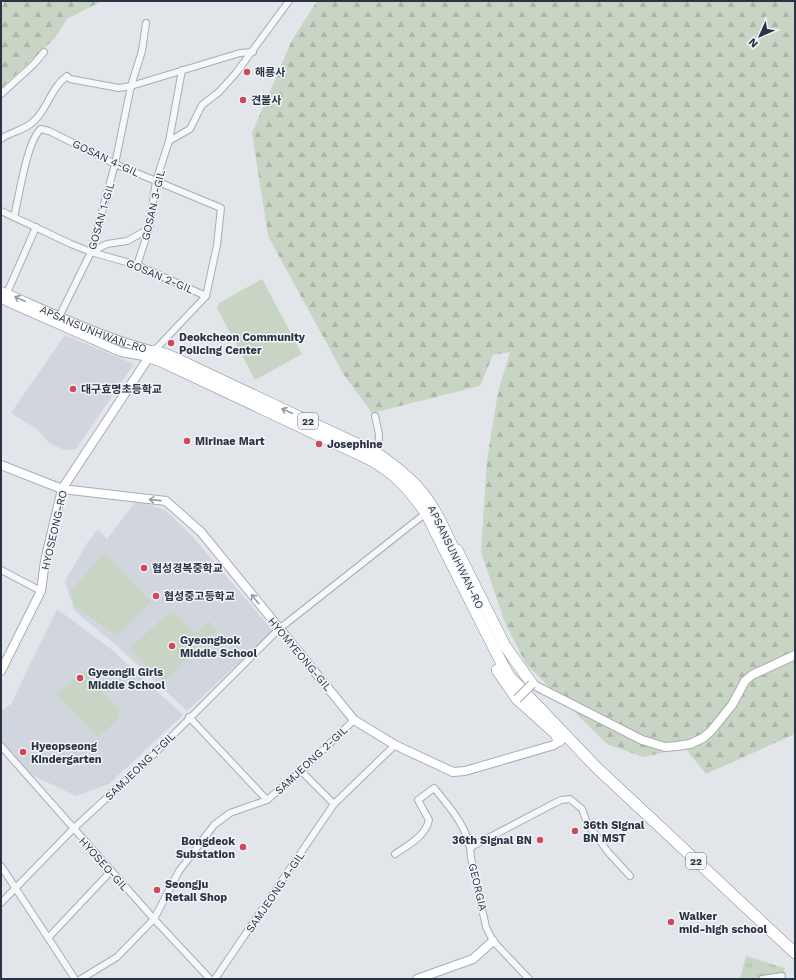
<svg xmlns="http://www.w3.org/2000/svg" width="796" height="980" font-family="'Work Sans','Noto Sans KR',sans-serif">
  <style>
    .built { fill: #d1d5dd }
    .grass { fill: url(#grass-tufts) }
    .forest { fill: url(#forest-firs) }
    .pitch { fill: #c8d5c4 }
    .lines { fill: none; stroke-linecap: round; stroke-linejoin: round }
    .street-casing { stroke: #a7adb5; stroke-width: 8 }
    .secondary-casing { stroke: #a7adb5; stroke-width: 10 }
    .highway-casing { stroke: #8a93a1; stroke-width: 12 }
    .street { stroke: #f5f7f9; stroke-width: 6 }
    .secondary { stroke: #fff; stroke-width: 8 }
    .highway { stroke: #fff; stroke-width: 11 }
    .secondary-bridge-casing { stroke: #a7adb5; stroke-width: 10; stroke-linecap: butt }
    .secondary-bridge { stroke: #fff; stroke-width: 8 }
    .oneway { stroke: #9499a1 }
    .poi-dot { fill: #ce495b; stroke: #f2f5f8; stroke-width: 1.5 }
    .labels { text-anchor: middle; stroke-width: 3; stroke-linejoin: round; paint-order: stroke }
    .shield { fill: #f2f5f8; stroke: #666d79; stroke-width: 1 }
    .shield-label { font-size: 10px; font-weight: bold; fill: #2a3343 }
    .poi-label { font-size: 11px; font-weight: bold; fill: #2a3343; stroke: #f2f5f8; text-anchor: start }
    .street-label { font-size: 11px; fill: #2a3343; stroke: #f2f5f8 }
  </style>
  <defs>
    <pattern id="grass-tufts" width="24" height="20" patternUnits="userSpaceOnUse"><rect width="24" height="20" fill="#c8d5c4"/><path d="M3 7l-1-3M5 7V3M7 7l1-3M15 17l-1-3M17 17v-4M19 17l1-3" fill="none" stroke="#acb7aa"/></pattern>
    <pattern id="forest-firs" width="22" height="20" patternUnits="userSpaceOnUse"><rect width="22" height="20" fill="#c8d5c4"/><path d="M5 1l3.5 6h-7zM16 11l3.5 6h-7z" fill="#acb7aa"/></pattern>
  </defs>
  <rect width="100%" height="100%" fill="#e2e6eb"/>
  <g class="built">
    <polygon points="65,335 134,364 76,449 64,450 49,443 37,429 11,413"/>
    <polygon points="136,501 165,510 192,536 273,631 187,711 118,647 74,610 65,581 87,543 98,529 107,539"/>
    <polygon points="57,609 111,649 183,715 109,784 76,796 32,775 1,740 1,711 11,704"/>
  </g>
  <polygon class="grass" points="746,956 785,968 783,979 740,979"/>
  <g class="forest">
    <polygon points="5,1 102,1 67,19 55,38 1,88 1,9"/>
    <polygon points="317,1 795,1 795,734 706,774 685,748 643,757 607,744 526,664 505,623 481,552 487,460 498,392 510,352 493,355 480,386 372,413 344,375 268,236 252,133 292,40"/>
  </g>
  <g class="pitch">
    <polygon points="262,279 302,354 255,380 217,308 219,303"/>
    <polygon points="105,553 151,602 117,635 75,607 71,590"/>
    <polygon points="171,610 195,634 209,621 218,630 163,683 130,649"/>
    <polygon points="82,671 120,711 118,719 98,737 57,694"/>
  </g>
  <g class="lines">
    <defs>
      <g id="street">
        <polyline points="1,94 34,64 44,52"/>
        <path d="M1,139C12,131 27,130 36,119C48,106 52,87 67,76L70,79L119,88L131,86L240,53L253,52"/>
        <polyline points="169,141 190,129 202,105 219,92 236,73 289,1"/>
        <polyline points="1,211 71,244 91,252 137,265 206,296"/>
        <path d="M14,217C19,197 27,140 41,129L49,131L115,164L221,208L217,245L206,296"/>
        <polyline points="91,252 107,244 127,241 149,229"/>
        <polyline points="137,265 149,229 156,181 169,141 182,70"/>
        <polyline points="7,293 36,227"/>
        <polyline points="59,317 91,252 115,164 131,86 142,51 146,23"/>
        <polyline points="154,351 206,296"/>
        <polyline points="375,416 379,434 378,454"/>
        <polyline points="1,570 41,591"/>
        <polyline points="189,717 267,800"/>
        <polyline points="1,746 154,919 210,979"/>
        <polyline points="301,771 334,804"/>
        <polyline points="471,847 551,805 561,800 570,799 582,809 587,823 608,852 630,876"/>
        <path d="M395,854C408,845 425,837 429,820L418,800L434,788C450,807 471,831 471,858L486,927L493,941L529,979"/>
        <polyline points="1,866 75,979"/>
        <polyline points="1,903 73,829 149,759 279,629 426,513"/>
        <polyline points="49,937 111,871"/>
        <polyline points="81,979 117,957 154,919 179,871 214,825 230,813 267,800 301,771 354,720"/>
        <polyline points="215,979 334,804 395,745"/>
        <polyline points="762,979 782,976"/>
      </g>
      <g id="secondary">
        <path id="s1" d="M1,291C52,313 100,337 154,351"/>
        <polyline points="1,299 121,352 149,357 62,489 45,561 41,591 1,671"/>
        <polyline points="1,465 62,489 166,501 201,532 354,720 395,745 453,772 465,771 554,745 559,741"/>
        <polyline points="532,684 642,740 665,747 677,746 690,744 703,738 711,731 732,705 745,681 752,675 795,655"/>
        <polyline points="417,979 473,959 493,941"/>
      </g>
      <g id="highway">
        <path d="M154,351L168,355L378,454C399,469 420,485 433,508C443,524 450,542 458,558"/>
        <path d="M149,357L161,361L369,459C396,474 408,488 426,513L498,656L509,676L597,768L795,953"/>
        <polyline points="457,550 505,646 532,684"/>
        <polyline points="497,670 517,699 556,734 559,741"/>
      </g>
    </defs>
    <use href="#street" class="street-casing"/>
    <use href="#secondary" class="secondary-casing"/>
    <use href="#highway" class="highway-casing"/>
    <use href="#street" class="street"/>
    <use href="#secondary" class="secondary"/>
    <use href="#highway" class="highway"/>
    <defs>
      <polyline id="secondary-bridge" points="517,699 532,684"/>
    </defs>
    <use href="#secondary-bridge" class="secondary-bridge-casing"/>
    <use href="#secondary-bridge" class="secondary-bridge"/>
  </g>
  <defs><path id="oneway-shaft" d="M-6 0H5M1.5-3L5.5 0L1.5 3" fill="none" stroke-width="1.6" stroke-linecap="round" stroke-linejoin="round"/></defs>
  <g class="oneway">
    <use href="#oneway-shaft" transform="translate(20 299) rotate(-155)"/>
    <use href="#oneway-shaft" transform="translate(287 411) rotate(-155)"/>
    <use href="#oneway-shaft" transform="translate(155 500) rotate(-174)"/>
    <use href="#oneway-shaft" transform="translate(255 599) rotate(-129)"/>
  </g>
  <g class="poi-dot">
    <circle cx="247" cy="72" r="4"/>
    <circle cx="243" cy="100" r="4"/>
    <circle cx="171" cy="343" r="4"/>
    <circle cx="73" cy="389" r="4"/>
    <circle cx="187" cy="441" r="4"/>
    <circle cx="319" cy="444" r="4"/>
    <circle cx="144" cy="568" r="4"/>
    <circle cx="156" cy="596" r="4"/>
    <circle cx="172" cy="646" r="4"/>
    <circle cx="80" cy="678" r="4"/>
    <circle cx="23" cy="752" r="4"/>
    <circle cx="575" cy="831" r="4"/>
    <circle cx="540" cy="840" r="4"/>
    <circle cx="243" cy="847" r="4"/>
    <circle cx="157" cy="890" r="4"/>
    <circle cx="671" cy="922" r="4"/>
  </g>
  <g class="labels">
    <g class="shield">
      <rect x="298" y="413" width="20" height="16" rx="3"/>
      <rect x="686" y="853" width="20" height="16" rx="3"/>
    </g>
    <g class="shield-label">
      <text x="308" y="425">22</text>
      <text x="696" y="865">22</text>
    </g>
    <g class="poi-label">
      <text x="255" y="76">해룡사</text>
      <text x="251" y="104">견불사</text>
      <text x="179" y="341">Deokcheon Community<tspan x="179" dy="13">Policing Center</tspan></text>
      <text x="81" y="393">대구효명초등학교</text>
      <text x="195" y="445">Mirinae Mart</text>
      <text x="327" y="448">Josephine</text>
      <text x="152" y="572">협성경복중학교</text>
      <text x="164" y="600">협성중고등학교</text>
      <text x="180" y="644">Gyeongbok<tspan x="180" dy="13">Middle School</tspan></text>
      <text x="88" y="676">Gyeongil Girls<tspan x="88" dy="13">Middle School</tspan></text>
      <text x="31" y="750">Hyeopseong<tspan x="31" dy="13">Kindergarten</tspan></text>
      <text x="583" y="829">36th Signal<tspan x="583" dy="13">BN MST</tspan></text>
      <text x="532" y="844" text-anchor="end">36th Signal BN</text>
      <text x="235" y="845" text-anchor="end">Bongdeok<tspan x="235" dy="13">Substation</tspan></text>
      <text x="165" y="888">Seongju<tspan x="165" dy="13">Retail Shop</tspan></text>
      <text x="679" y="920">Walker<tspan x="679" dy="13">mid-high school</tspan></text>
    </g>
    <g class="street-label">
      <text transform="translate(106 158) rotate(25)" y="4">GOSAN 4-GIL</text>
      <text transform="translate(153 205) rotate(-77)" y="4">GOSAN 3-GIL</text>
      <text transform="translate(101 216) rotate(-74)" y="4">GOSAN 1-GIL</text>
      <text transform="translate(160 276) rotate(23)" y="4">GOSAN 2-GIL</text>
      <text dy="4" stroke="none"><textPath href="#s1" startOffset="100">APSANSUNHWAN-RO</textPath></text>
      <text transform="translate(54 530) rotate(-77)" y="4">HYOSEONG-RO</text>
      <text transform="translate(456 557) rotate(64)" y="4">APSANSUNHWAN-RO</text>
      <text transform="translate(300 654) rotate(50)" y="4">HYOMYEONG-GIL</text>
      <text transform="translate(311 760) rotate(-43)" y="4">SAMJEONG 2-GIL</text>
      <text transform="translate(140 766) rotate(-44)" y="4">SAMJEONG 1-GIL</text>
      <text transform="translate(104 864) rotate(48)" y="4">HYOSEO-GIL</text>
      <text transform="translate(478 887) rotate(77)" y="4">GEORGIA</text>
      <text transform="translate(275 892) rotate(-56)" y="4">SAMJEONG 4-GIL</text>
    </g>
  </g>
  <rect width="796" height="980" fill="none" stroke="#2a3343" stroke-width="4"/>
  <g transform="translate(760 36) rotate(225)" stroke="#f2f5f8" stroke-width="3" paint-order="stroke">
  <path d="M0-3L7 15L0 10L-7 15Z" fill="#2a3343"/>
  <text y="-6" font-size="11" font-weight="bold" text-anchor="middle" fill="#2a3343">N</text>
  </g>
</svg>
